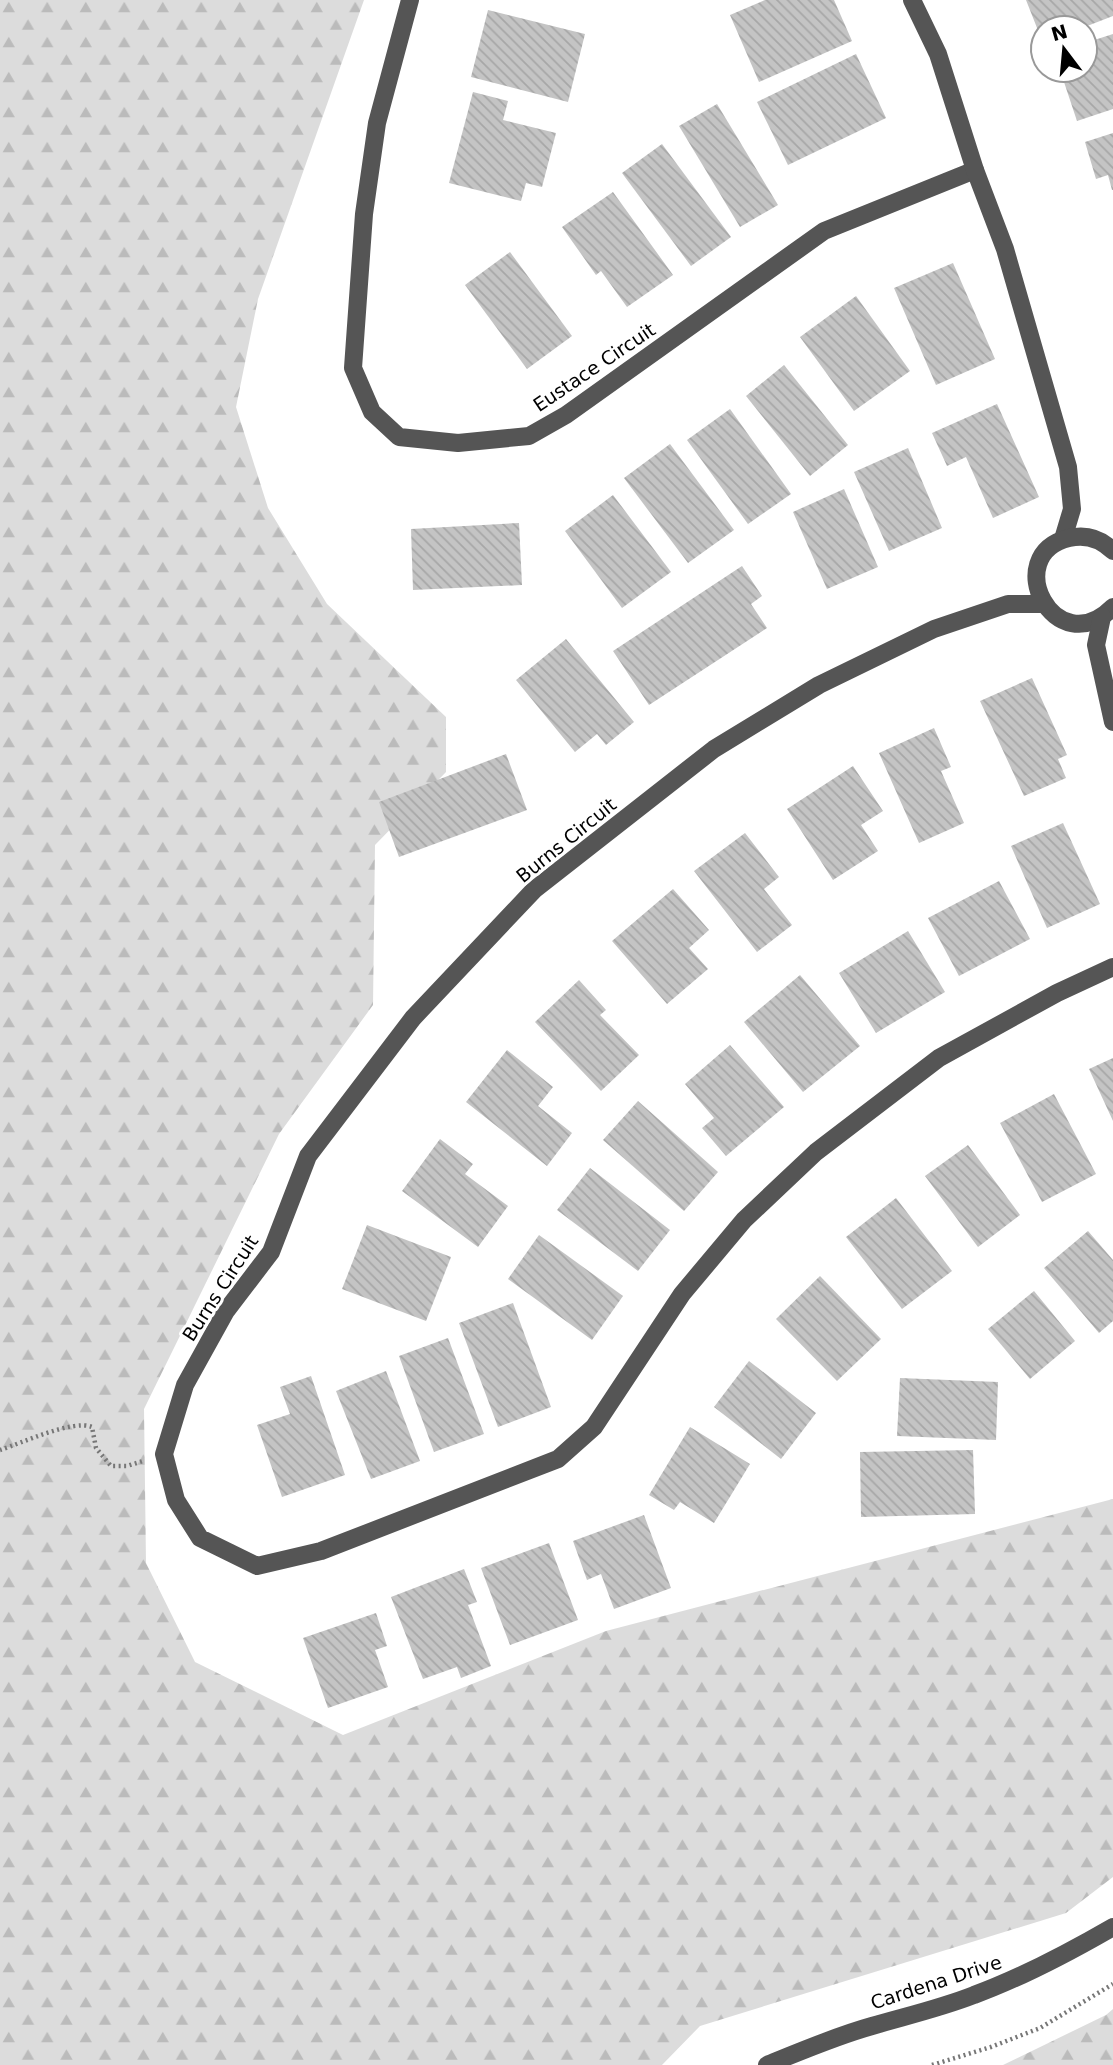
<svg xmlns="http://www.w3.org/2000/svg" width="1113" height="2065" font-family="'DejaVu Sans',sans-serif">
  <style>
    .forest { fill: url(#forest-firs) }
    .building { fill: url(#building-back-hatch) }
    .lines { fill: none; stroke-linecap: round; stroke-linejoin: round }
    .path { stroke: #777; stroke-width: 4.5; stroke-dasharray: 2 3.5; stroke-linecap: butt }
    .minor { stroke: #555; stroke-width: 18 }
    .labels { text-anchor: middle; stroke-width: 6; stroke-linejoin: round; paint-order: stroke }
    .street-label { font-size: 19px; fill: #000; stroke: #fff }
  </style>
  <defs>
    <pattern id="forest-firs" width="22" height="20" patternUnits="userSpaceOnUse" patternTransform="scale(1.75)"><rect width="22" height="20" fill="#dcdcdc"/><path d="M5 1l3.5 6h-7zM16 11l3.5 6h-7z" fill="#bbb"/></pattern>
    <pattern id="building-back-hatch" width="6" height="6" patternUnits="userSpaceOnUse" patternTransform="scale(1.75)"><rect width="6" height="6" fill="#c4c4c4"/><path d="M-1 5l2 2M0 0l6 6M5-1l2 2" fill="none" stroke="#a7a7a7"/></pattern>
  </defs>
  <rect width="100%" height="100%" fill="#fff"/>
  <g class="forest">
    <polygon points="0,0 364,0 258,299 236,407 268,508 327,604 446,717 446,772 375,845 373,1005 279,1134 144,1409 146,1563 195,1662 343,1735 606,1631 1113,1499 1113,1877 1066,1913 700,2026 662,2065 0,2065"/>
    <polygon points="1113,2009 1113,2065 1003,2065 1106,2015"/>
  </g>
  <g class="building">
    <polygon points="765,0 834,0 852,41 759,82 730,15"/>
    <polygon points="1026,0 1113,0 1113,16 1082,28 1043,28 1043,43"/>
    <polygon points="488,10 585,34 568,102 471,77"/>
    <polygon points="1113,34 1113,109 1077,121 1060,70 1085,70 1085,43"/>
    <polygon points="856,54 886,118 788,165 757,102"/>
    <polygon points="473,92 508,101 503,120 556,133 542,187 526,183 521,201 449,183"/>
    <polygon points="717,104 778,205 740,227 679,126"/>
    <polygon points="1113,133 1113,190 1112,190 1108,175 1096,179 1085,142"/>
    <polygon points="662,144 731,237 691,266 622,173"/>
    <polygon points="613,192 673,275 627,307 601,271 596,275 562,227"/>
    <polygon points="510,252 572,336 527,369 465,285"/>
    <polygon points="953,263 995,359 936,385 894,288"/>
    <polygon points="856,296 910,371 854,411 800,337"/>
    <polygon points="784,365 848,445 810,476 746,396"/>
    <polygon points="997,404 1039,497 993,518 966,457 947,466 932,433"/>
    <polygon points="730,409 791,494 748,524 687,440"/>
    <polygon points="670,444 734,530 688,563 624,478"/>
    <polygon points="908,448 942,528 889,551 854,472"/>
    <polygon points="844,489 878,567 827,589 793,512"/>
    <polygon points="613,495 671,572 622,608 565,531"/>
    <polygon points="519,523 522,585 413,590 411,529"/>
    <polygon points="742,566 762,596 751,604 767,628 649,705 613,651"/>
    <polygon points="566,639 634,722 606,745 597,734 575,752 516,680"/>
    <polygon points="1032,678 1067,755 1058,759 1066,778 1024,796 980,701"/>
    <polygon points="934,728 951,767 941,771 964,823 919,843 879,753"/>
    <polygon points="506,754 527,810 399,857 379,802"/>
    <polygon points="853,766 883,811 861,825 878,851 833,880 787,809"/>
    <polygon points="1063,823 1100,904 1047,928 1011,846"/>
    <polygon points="745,833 779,877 764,889 792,925 757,952 694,871"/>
    <polygon points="999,881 1030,939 959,976 928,918"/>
    <polygon points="673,889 709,930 689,948 708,969 667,1004 612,941"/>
    <polygon points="908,931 945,992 876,1033 839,973"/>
    <polygon points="800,975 860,1046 803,1092 744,1022"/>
    <polygon points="579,980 606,1010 600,1015 639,1055 601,1091 535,1022"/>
    <polygon points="730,1045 784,1107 726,1156 702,1128 714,1118 685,1084"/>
    <polygon points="507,1050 553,1087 538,1106 572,1133 547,1166 466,1102"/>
    <polygon points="1113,1058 1113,1121 1089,1069"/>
    <polygon points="1054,1094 1096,1174 1042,1202 1000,1123"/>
    <polygon points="638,1101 718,1172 684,1211 603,1140"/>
    <polygon points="440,1139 473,1164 465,1174 508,1206 478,1247 402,1191"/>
    <polygon points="968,1145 1020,1215 978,1247 925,1176"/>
    <polygon points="590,1168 670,1230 638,1271 557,1210"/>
    <polygon points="896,1198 952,1271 902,1309 846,1237"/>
    <polygon points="367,1225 451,1257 426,1321 342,1289"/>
    <polygon points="1088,1231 1113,1260 1113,1321 1099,1333 1044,1268"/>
    <polygon points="539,1235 623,1296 592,1340 508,1279"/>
    <polygon points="820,1276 881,1339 837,1381 776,1319"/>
    <polygon points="1034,1291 1075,1341 1030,1379 988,1329"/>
    <polygon points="513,1303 551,1407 498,1427 459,1323"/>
    <polygon points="448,1338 484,1434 434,1452 399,1356"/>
    <polygon points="749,1361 816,1413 781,1459 714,1407"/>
    <polygon points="386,1371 420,1461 371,1479 336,1391"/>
    <polygon points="311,1376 345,1475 282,1497 257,1425 290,1414 280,1387"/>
    <polygon points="900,1378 998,1382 996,1440 897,1436"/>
    <polygon points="690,1427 750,1464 714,1523 680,1502 674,1510 649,1495"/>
    <polygon points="973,1450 975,1514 861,1517 860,1452"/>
    <polygon points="644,1515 671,1588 614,1609 601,1574 587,1580 573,1541"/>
    <polygon points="549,1543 578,1620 510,1645 481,1568"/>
    <polygon points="464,1569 477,1602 468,1605 491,1666 461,1678 457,1667 423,1679 391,1597"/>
    <polygon points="376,1613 387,1646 375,1650 388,1687 328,1708 303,1638"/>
  </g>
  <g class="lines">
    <g class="path">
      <path d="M0,1450C22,1443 73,1419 92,1427L96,1448L111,1466H127L143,1461"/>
      <polyline points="932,2065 991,2047 1040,2028 1113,1984"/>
    </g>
    <g class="minor">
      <polyline points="410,0 377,123 364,214 353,368 372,412 399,437 458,443 529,436 566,415 824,231 975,170"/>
      <polyline points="912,0 938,54 975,170 1005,249 1068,467 1072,509 1063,539"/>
      <path d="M1113,551C1101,539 1086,534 1069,538C999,555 1055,665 1113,607"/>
      <polyline points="1044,604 1008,604 934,629 819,685 714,749 534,890 413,1018 308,1156 271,1252 226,1311 185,1385 164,1454 176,1500 200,1538 257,1566 321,1551 558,1459 594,1427 682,1294 744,1220 816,1152 939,1058 1057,993 1113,967"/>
      <polyline points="1102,617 1096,645 1113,722"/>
      <path d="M767,2065C801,2051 836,2036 872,2026C906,2016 941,2008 974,1995C1023,1977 1068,1953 1113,1927"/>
    </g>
  </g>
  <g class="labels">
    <g class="street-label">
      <text transform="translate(594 367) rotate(-34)" y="7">Eustace Circuit</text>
      <text transform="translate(566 840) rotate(-39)" y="7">Burns Circuit</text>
      <text transform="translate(220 1288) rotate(-57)" y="7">Burns Circuit</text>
      <text transform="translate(936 1982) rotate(-18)" y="7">Cardena Drive</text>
    </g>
  </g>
  <g transform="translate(1064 49) rotate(344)"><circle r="33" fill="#ffffff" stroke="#999999" stroke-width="2"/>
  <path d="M0-5L12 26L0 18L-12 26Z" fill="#000000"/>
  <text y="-10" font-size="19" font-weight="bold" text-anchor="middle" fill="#000000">N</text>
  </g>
</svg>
